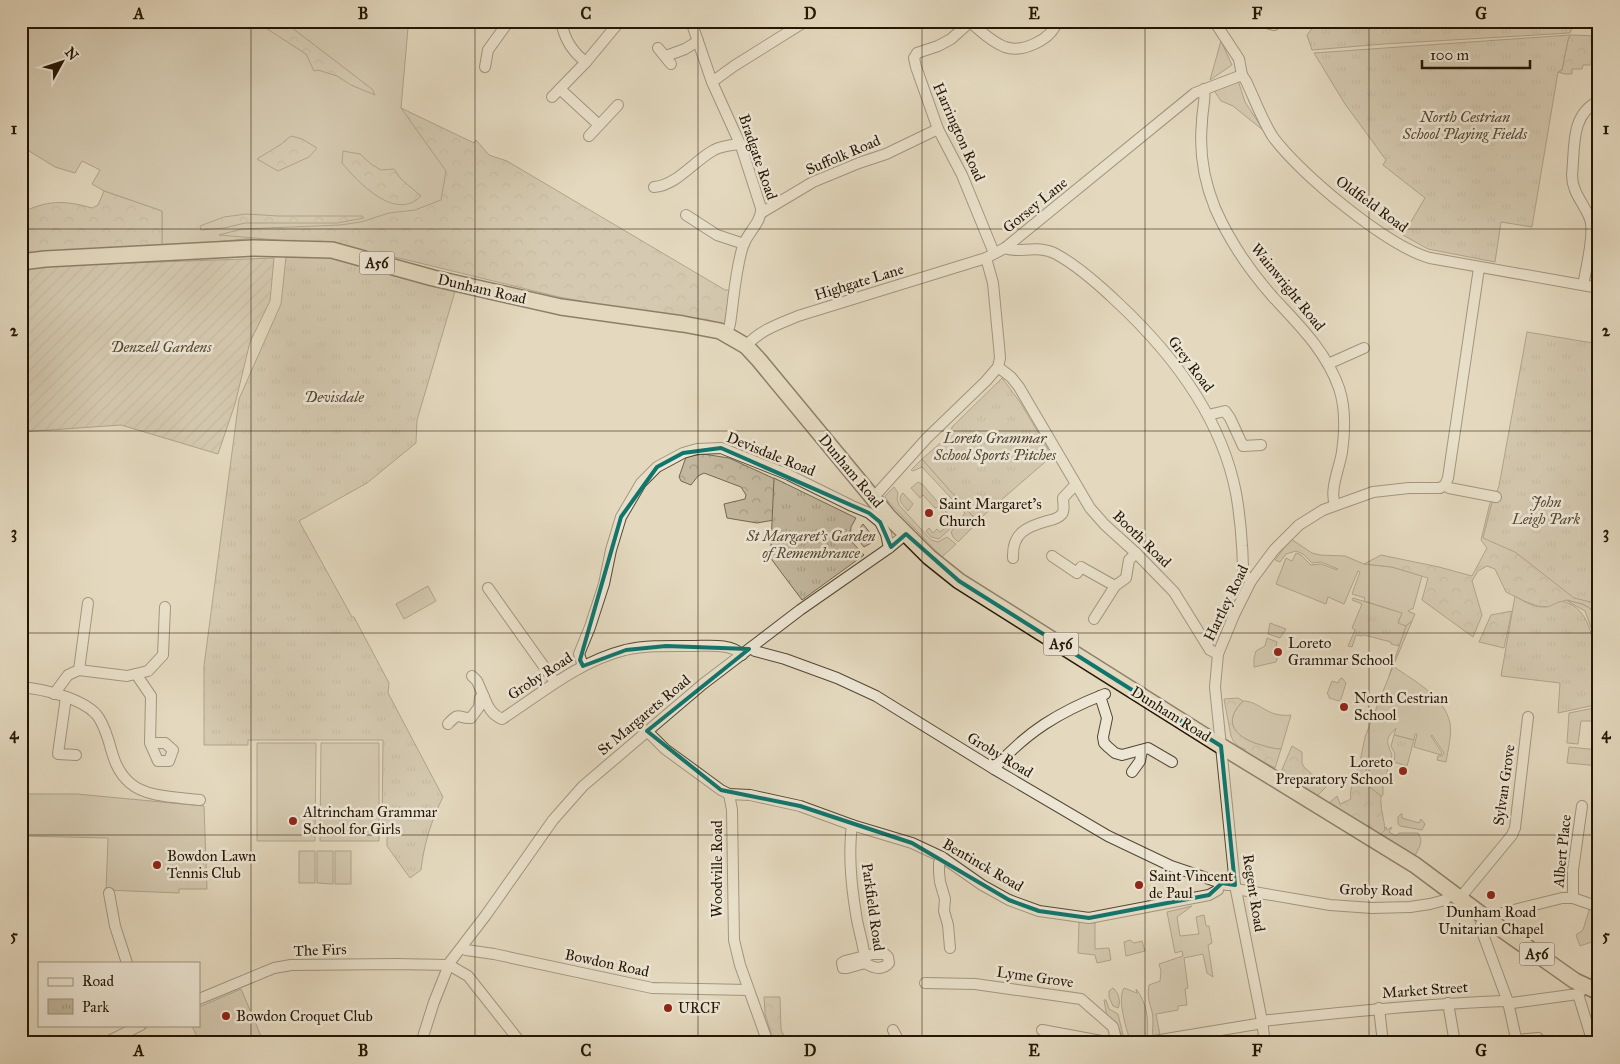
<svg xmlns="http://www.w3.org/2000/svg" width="1620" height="1064" font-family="'IM FELL Great Primer',serif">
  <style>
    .grass { fill: #c3b89f; stroke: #746752 }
    .forest { fill: url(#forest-crowns); stroke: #746752 }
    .park { fill: url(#park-tufts); stroke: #746752 }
    .garden { fill: url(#garden-furrows); stroke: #746752 }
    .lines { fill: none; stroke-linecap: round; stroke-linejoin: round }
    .minor-casing { stroke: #544733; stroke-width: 12 }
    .highway-casing { stroke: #241604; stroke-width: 18 }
    .minor { stroke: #ede6d5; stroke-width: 10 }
    .highway { stroke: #e4d9bf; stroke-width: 15 }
    .marked { fill: none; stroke: #0f766e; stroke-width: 4; stroke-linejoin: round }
    .grid { fill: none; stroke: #241604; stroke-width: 1; stroke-opacity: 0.55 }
    .poi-dot { fill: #8f2418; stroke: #ede6d5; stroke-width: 2 }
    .labels { text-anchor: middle; stroke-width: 5; stroke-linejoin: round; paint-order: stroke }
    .shield { fill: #ede6d5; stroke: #605443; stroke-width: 1 }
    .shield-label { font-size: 14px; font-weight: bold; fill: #241604 }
    .park-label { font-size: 15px; font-style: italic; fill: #544732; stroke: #ede6d5 }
    .street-label { font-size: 15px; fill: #241604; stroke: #ede6d5 }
    .poi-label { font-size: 15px; fill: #241604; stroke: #ede6d5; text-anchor: start }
    .neatline { fill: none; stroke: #241604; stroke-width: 2 }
    .grid-label { font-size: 16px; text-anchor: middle; font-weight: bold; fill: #241604 }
  </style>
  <defs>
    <pattern id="forest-crowns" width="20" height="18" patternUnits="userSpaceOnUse" patternTransform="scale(1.25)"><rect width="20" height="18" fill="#c3b89f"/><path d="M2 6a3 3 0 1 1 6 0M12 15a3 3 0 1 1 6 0" fill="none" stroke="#a79d87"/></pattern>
    <pattern id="park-tufts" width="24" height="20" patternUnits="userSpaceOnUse" patternTransform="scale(1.25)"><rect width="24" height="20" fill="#c3b89f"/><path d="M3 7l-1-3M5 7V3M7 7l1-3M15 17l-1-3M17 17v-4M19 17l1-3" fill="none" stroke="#a79d87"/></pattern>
    <pattern id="garden-furrows" width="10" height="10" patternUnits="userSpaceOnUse" patternTransform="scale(1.25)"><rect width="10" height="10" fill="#c3b89f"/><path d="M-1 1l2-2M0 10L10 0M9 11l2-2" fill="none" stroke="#a79d87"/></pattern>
  </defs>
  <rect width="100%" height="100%" fill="#e4d9bf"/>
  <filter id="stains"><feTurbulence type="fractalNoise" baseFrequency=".004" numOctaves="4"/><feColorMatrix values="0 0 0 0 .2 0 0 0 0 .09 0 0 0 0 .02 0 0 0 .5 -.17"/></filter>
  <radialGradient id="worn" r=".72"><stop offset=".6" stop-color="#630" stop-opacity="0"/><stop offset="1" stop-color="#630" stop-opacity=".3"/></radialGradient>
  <g class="grass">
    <polygon points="21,21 416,21 408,28 401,108 454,154 446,228 337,242 245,239 162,247 162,211 104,191 92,184 100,170 82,161 75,173 55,167 21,146"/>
    <polygon points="1221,41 1232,65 1210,80"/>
    <polygon points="1236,74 1245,102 1264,131 1233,106 1221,101 1213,89"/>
    <polygon points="922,459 978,522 958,542 953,537 951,532 965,513 922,467 913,471 911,470"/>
    <polygon points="918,482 922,484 955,522 953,526 939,539 931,537 926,531 929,528 933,533 937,529 940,532 946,527 944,524 949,519 938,507 935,508 923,495 920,498 911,488"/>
    <polygon points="894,487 898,493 897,499 899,505 931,540 938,542 947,537 956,544 942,557 887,500 885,496"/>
    <path d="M903,493L913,504L908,511C903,505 896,500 903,493Z"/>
    <path d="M863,524L871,534V543L864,547C857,540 856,532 863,524Z"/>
    <polygon points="1291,539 1312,553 1320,555 1345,556 1364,564 1392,567 1422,576 1413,609 1411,609 1408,611 1415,614 1412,621 1406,626 1398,624 1401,613 1364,601 1365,598 1352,594 1360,572 1358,571 1344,604 1328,597 1326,604 1276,584 1286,558 1292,561 1296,553 1301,555 1311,565 1321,564 1337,570 1338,569 1321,562 1312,563 1303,554 1296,551 1286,554 1280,562 1275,560"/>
    <polygon points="428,586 436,601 404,619 396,604"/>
    <path d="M1566,600C1574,602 1582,603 1588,607C1604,619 1599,661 1599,679L1596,641L1585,611Z"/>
    <polygon points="1270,623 1286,629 1280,638 1268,634"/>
    <polygon points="1267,638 1277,642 1276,647 1281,648 1276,662 1254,667 1254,658 1256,651 1265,646"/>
    <path d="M1393,666C1414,681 1444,696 1450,723C1452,735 1448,750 1446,762L1437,760L1438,756H1442L1444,753L1432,735L1431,736L1442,753L1441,755L1414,747L1417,734H1415L1414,740L1394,735L1396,728C1385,740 1386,740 1392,755L1383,786V795L1381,797L1367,785V771L1360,762L1365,737Z"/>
    <polygon points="1342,678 1346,683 1341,699 1339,701 1329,698 1329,695 1327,694 1332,681 1338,683 1340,679"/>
    <path d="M1243,701C1260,701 1267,718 1291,715L1281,749C1274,749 1268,747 1261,745C1236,738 1221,723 1243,701Z"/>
    <polygon points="1599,704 1599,718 1591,721 1581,721 1578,744 1567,743 1569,713 1594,708"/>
    <polygon points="257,743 316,743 315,841 257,841"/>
    <polygon points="321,743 379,743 379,841 320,841"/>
    <polygon points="1569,747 1599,750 1599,766 1567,763"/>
    <polygon points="21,794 77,794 204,806 207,889 179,889 179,893 106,890 108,838 21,836"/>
    <polygon points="1401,814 1402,814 1402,818 1419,823 1421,819 1425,824 1422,830 1400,826 1398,824 1398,817"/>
    <path d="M1386,827L1387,830L1392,827L1389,832L1396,836L1399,833H1418C1424,841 1419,847 1416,854L1413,855L1380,835Z"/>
    <rect x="299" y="851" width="16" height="32"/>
    <polygon points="317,851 333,851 333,884 317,883"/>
    <rect x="335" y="851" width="16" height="33"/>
    <path d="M1192,906L1177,917L1180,936L1199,934L1196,917L1204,915L1206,926H1209L1212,943L1208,945L1213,977L1207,973L1203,954L1184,958L1188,988L1185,989L1187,1005L1178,1006V1010L1156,1014L1160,1035L1153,1036C1152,1031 1153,1026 1153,1021C1153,1006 1146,1003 1149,985L1160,981L1161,971L1159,964L1183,956L1182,951L1175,953L1167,912Z"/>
    <polygon points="1590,907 1599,911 1599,942 1597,940 1580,946 1576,935 1583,930"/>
    <polygon points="1079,922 1095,923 1095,949 1109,948 1111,960 1097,963 1095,955 1078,953"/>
    <polygon points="1130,940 1134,943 1142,941 1145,951 1126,956 1124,942"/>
    <path d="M1113,988C1119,993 1121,1002 1118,1008L1113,1006L1109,997V991Z"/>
    <path d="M1124,988L1137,993L1136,989C1147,1003 1149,1020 1147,1037L1130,1040C1126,1028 1117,999 1124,988Z"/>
    <polygon points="241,989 264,1043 200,1043 192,1026 199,1025 199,1007"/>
    <polygon points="1104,1000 1106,1000 1109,1009 1118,1014 1124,1039 1118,1028 1107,1017"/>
  </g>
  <g class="forest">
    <polygon points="255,21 283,21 372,89 375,95 351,85 337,76 318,70 314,71 306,54"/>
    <polygon points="1570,35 1599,36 1599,65 1583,65 1582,69 1572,69 1572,74 1565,74 1558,72 1562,70 1568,40"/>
    <polygon points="401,108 474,143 476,140 489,155 507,161 725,290 730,290 724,327 559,297 403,259 337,245 219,235 242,229 340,225 361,222 389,213 415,210 441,200 446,171"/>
    <polygon points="291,136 302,139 317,148 309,157 278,171 257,159 280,145"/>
    <path d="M343,151L360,154L371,164L381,170L394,169L401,179L421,196C395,222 359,183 342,163Z"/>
    <path d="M104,191L162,211V247L21,254V213C47,200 64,200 92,208L98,205Z"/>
    <polygon points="246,214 279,216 362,216 364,218 337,223 245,223 224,228 201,230 200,226 224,217"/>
    <polygon points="703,454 729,458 786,484 774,520 757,523 727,518 724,504 745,499 746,495 741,487 704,473 698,476 691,485 681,481 679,477 686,457"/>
    <polygon points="1492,500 1599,573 1599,628 1591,609 1583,604 1566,600 1548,607 1537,606 1524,601 1506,592 1495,569 1487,566 1478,571 1472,581 1482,615 1473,637 1422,600 1428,578 1392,567 1364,564 1381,555 1439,567 1472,576 1487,548 1481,540 1490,503"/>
    <polygon points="1512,611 1504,648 1479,642 1491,615"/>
    <polygon points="1412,621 1389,676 1406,626"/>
    <path d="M1238,698L1243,701C1221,723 1236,738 1261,745C1268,747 1274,749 1281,749L1275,768L1245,752V749C1237,747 1234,743 1231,736L1224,699Z"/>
    <polygon points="1292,746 1302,752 1302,763 1304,767 1326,787 1317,796 1281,772"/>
    <path d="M1360,762L1367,771V785L1381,796C1380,808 1384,818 1385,830L1380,835L1329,803L1337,796L1340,804L1351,799C1348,789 1357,774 1360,762Z"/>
    <polygon points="764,997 780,997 781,1030 785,1038 774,1043 765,1014"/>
  </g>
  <g class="park">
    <polygon points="1318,21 1575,21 1570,33 1384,44 1312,50 1307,35"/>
    <polygon points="1570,35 1568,40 1562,70 1558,72 1532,227 1501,222 1495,262 1428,249 1403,235 1425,198 1383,165 1386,160 1345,104 1314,53"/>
    <path d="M334,255L456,288L417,420L416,443L367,483L299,521L352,617H354L389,683L388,693L443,797C431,821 424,844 421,870L410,878L387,846V835H382L383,740H248V745H204V666L239,399L281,304L286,257Z"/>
    <polygon points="1527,332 1599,344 1599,599 1590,602 1574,598 1515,552 1483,538 1491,506 1499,486"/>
    <polygon points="1002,378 1020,402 1052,456 977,521 922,459 951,434 952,427"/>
    <polygon points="774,478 856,518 851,527 850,540 864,555 802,600 769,556 771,545"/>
    <path d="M1515,596C1524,602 1536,608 1547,607C1553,606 1558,600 1565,602C1599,611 1596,671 1598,699L1595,705L1558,713L1560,683L1501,676Z"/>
    <polygon points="1353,598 1402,613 1398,623 1406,626 1399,646 1391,644 1391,642 1364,635 1362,636 1356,635 1352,647 1348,646 1355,630 1352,628 1362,604 1352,600"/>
    <polygon points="1394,735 1414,740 1407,766 1394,762 1395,754 1391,746"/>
  </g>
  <polygon class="garden" points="274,258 270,301 250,342 235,404 218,454 121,425 21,432 21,269 45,266"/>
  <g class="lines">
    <defs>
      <g id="minor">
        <path d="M561,21C564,38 572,52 586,62"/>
        <path d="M691,21L712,82L741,146L761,208C762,222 747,233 743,246C735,271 734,298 730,324L727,334"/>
        <path d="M969,21C979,30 992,42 1005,47C1022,53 1052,40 1057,21"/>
        <path d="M1214,21L1239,59L1242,75L1246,81C1255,100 1262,120 1273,137C1300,174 1387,246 1430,258L1599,288"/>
        <polyline points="970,22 951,39 938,46 917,53 914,58 916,67 938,129 962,175 994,253"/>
        <polyline points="1263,22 1274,25"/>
        <polyline points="658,48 671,64"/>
        <polyline points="666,56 685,49 698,41"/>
        <polyline points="485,67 488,50 509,21"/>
        <polyline points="712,82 734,66 806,21"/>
        <polyline points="560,89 599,125"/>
        <path d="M1204,89C1206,99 1202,111 1202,122C1199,151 1204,181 1215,208C1229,240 1250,271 1273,297C1299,325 1326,351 1339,388C1346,409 1345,431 1342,452C1340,466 1329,491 1335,504"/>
        <polyline points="552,97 586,62 620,21"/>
        <polyline points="589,136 618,105"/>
        <path d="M654,187C676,186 695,160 714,150C721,146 732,145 740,144"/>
        <polyline points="761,213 813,182 859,163 886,154 938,129"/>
        <polyline points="686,215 717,235 744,244"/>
        <path d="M1005,248C1017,254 1038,244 1056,254C1078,266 1098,284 1116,301C1172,353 1221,416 1236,493C1239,510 1241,528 1242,546C1243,554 1242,564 1244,572C1245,576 1248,578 1251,581"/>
        <path d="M1583,285C1586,270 1595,232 1590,219C1584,203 1572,193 1572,175C1575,148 1570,114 1599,101"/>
        <path d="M746,346C760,330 779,324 798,316L986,258L1005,248L1195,93L1242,75"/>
        <polyline points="1328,364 1364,348"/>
        <polyline points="998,367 1011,377 1019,387 1090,508 1105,525 1136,553 1174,592 1210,650 1218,654"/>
        <polyline points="1208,415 1225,411 1230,418 1243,446 1261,445"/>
        <polyline points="1445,485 1449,488 1496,497"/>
        <polyline points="873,498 927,438 986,381 998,367 1000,358 999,346 993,283 986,258"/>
        <polyline points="1052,556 1077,573 1081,567 1115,586"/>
        <path d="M1013,558C1012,533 1026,527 1047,521C1052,520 1058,519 1062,514C1065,510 1063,503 1063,498L1075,485"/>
        <polyline points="488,588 555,682"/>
        <polyline points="1094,619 1115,586 1126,578 1129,560 1136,553"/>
        <polyline points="751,648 755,651 785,659 837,678 876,696 994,769 1108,836 1171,866 1227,885 1235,885"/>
        <polyline points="583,666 579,654 590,627 604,584 611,550 621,517 641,483 657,467 683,453 697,449 721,448 789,475 852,506 869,513 880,522 886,534 889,548"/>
        <polyline points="79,670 88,603"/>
        <polyline points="136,674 151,696 150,743 158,761 169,761 173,750 165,743 150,743"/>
        <polyline points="472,676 477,681 484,697"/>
        <path d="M21,687C43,689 81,698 96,714C103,722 106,733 109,742C113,757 117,772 130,783C147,798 178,797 200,800"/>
        <polyline points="54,694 68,675 79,670 127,676 148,671 163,655 165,607"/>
        <polyline points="1100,696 1107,718 1103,737 1104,743 1108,747 1115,753 1122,755 1148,748 1172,762"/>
        <polyline points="66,697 58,754 76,755"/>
        <path d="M448,724C461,710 457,719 471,718L479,707L480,698L484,697C488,707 492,715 502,719C542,693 578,662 625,650C648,645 671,646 694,646C708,646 732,643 742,655"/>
        <polyline points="647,731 665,749 721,790 729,794 750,795 800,806 852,825 912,843 942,857 982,885 1009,900 1039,911 1089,918 1209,895 1218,890 1220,883"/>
        <path d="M994,769C1026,732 1059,712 1105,694"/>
        <polyline points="1132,772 1140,761 1142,750"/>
        <polyline points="729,794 732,810 734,940 740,965 768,1043"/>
        <path d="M852,825C848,855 851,884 856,914C858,930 865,947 865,963"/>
        <polyline points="942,857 939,863 939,872 940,882 945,899 944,911 948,925 950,948"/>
        <polyline points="1236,889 1330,905 1372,908 1410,907 1430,904 1445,900 1452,892"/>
        <polyline points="109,893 115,926 127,963"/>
        <polyline points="1460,898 1512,835 1515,828 1528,717"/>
        <polyline points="1573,898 1573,870 1582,806"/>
        <polyline points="1486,918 1481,924 1481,929 1508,1002 1517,1043"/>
        <polyline points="1490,921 1495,916 1506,912 1562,898 1573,898 1599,907"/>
        <polyline points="462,948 466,950 494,954 652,988 748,990"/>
        <path d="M873,954H885L888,957L889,963C882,971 873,968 865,963L847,968H843L842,963L845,961Z"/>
        <polyline points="925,983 975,984 1081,999 1113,1027 1117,1043"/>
        <polyline points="1578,994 1593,1043"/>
        <polyline points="199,999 274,968 291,965 396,964 449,965 468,976 521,1043"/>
        <polyline points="1448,1003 1455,1043"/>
        <polyline points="1379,1008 1383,1043"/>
        <path d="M1262,1021C1343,1012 1423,1004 1504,1001L1512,1003L1578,994L1585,987"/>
        <polyline points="893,1030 900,1043"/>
        <polyline points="1042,1030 1112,1043"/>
        <polyline points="1517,1040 1538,1038"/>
        <polyline points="105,1043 141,1025"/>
        <polyline points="421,1043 434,1002 450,962 486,915 553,820 583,786 703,684 800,610 889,548 906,534"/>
        <polyline points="1142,1043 1263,1023"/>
        <polyline points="1265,1043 1262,1021 1235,885 1215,687 1218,654 1234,615 1251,581 1274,550 1299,525 1323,510 1373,492 1409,488 1440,488 1445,485 1448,478 1479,268"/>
      </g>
      <polyline id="highway" points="21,262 45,259 253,248 332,250 433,278 561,307 683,324 720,331 746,346 759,360 888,516 929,557 959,581 1221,746 1415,865 1490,921 1575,981 1599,992"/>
    </defs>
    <use href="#minor" class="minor-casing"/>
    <use href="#highway" class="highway-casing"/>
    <use href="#minor" class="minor"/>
    <use href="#highway" class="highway"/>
  </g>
  <path d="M0 0H1620V1064H0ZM721,448L869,513L880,522L891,547L906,534L959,581L1221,746L1235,885L1222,883L1209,895L1089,918L1039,911L1009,900L912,843L800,806L721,790L647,731L749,649L666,646L626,650L583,666L580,660L621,517L657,467L683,453Z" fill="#e4d9bf" fill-opacity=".55" fill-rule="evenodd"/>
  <path class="marked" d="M721,448L869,513L880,522L891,547L906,534L959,581L1221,746L1235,885L1222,883L1209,895L1089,918L1039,911L1009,900L912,843L800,806L721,790L647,731L749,649L666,646L626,650L583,666L580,660L621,517L657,467L683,453Z"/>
  <path class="grid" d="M251,21V1043M475,21V1043M698,21V1043M922,21V1043M1145,21V1043M1369,21V1043M21,229H1599M21,431H1599M21,633H1599M21,835H1599"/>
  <g class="poi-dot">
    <circle cx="929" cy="513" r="5"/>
    <circle cx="1278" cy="652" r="5"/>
    <circle cx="1344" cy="707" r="5"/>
    <circle cx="1403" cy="771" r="5"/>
    <circle cx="293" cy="821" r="5"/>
    <circle cx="157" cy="865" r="5"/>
    <circle cx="1139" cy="885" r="5"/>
    <circle cx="1491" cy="895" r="5"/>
    <circle cx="668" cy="1008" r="5"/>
    <circle cx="226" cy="1016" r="5"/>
  </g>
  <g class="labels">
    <g class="shield">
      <rect x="359.5" y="251.5" width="35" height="23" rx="4"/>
      <rect x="1043.5" y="632.5" width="35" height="23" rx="4"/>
      <rect x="1519.5" y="942.5" width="35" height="23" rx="4"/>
    </g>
    <g class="shield-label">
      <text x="377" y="268">A56</text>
      <text x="1061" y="649">A56</text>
      <text x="1537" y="959">A56</text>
    </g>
    <g class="park-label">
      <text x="1465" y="122">North Cestrian<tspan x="1465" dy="17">School Playing Fields</tspan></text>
      <text x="161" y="352">Denzell Gardens</text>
      <text x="334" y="402">Devisdale</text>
      <text x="995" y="443">Loreto Grammar<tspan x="995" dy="17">School Sports Pitches</tspan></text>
      <text x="1546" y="507">John<tspan x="1546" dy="17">Leigh Park</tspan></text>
      <text x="811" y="541">St Margaret's Garden<tspan x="811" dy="17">of Remembrance</tspan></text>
    </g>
    <g class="street-label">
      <text transform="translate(959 132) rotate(66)" y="5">Harrington Road</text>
      <text transform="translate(843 155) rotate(-23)" y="5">Suffolk Road</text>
      <text transform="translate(758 157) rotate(71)" y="5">Bradgate Road</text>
      <text transform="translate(1372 204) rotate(36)" y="5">Oldfield Road</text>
      <text transform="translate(1035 205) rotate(-39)" y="5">Gorsey Lane</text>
      <text transform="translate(859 282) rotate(-17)" y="5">Highgate Lane</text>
      <text transform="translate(1288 287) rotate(51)" y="5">Wainwright Road</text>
      <text transform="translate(482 289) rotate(13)" y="5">Dunham Road</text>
      <text transform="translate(1191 364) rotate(53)" y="5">Grey Road</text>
      <text transform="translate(771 454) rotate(22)" y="5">Devisdale Road</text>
      <text transform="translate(851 471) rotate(50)" y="5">Dunham Road</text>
      <text transform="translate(1142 539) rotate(44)" y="5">Booth Road</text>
      <text transform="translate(1226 603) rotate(-64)" y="5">Hartley Road</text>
      <text transform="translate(540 676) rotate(-33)" y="5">Groby Road</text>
      <text transform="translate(1171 714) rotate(32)" y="5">Dunham Road</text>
      <text transform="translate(644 715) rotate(-40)" y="5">St Margarets Road</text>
      <text transform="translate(1000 755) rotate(31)" y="5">Groby Road</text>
      <text transform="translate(1504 785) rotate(-82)" y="5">Sylvan Grove</text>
      <text transform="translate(1562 851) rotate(-84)" y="5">Albert Place</text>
      <text transform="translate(983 865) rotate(30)" y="5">Bentinck Road</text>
      <text transform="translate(717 869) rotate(-90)" y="5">Woodville Road</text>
      <text transform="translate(1376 890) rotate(1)" y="5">Groby Road</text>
      <text transform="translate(1254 893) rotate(81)" y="5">Regent Road</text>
      <text transform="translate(873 907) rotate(82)" y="5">Parkfield Road</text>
      <text transform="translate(320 950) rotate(-2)" y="5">The Firs</text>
      <text transform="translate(607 963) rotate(12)" y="5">Bowdon Road</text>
      <text transform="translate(1035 977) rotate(8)" y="5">Lyme Grove</text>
      <text transform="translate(1425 990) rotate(-4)" y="5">Market Street</text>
    </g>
    <g class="poi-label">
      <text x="939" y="509">Saint Margaret's<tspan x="939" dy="17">Church</tspan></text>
      <text x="1288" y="648">Loreto<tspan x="1288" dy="17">Grammar School</tspan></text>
      <text x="1354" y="703">North Cestrian<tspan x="1354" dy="17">School</tspan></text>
      <text x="1393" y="767" text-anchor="end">Loreto<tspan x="1393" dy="17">Preparatory School</tspan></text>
      <text x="303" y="817">Altrincham Grammar<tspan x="303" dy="17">School for Girls</tspan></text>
      <text x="167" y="861">Bowdon Lawn<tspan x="167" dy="17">Tennis Club</tspan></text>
      <text x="1149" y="881">Saint Vincent<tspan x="1149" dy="17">de Paul</tspan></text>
      <text x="1491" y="917" text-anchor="middle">Dunham Road<tspan x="1491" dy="17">Unitarian Chapel</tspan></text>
      <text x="678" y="1013">URCF</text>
      <text x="236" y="1021">Bowdon Croquet Club</text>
    </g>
  </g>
  <rect width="1620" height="1064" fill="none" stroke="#e4d9bf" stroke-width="55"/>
  <rect x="38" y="962" width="162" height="65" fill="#ede6d5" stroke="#9d9381"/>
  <rect x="48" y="978" width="25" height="8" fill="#ede6d5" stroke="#9d9381"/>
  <text x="82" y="986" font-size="15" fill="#241604">Road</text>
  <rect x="48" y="999" width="25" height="15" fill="url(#park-tufts)" stroke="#9d9381"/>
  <text x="82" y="1012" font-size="15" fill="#241604">Park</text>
  <g transform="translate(62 62) rotate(50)" stroke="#ede6d5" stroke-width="4" paint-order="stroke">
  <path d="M0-4L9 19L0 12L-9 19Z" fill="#241604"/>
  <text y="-8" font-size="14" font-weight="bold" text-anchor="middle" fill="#241604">N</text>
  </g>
  <path d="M1422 60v8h108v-8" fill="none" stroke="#241604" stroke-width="2.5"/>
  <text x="1430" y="60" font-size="15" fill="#241604" stroke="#ede6d5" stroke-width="4" paint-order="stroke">100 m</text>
  <rect x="28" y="28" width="1564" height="1008" class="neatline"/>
  <g class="grid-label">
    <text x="139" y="19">A</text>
    <text x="363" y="19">B</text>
    <text x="586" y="19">C</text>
    <text x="810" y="19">D</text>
    <text x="1034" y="19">E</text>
    <text x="1257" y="19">F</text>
    <text x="1481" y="19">G</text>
    <text x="14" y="134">1</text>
    <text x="1606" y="134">1</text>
    <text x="14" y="336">2</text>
    <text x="1606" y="336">2</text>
    <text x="14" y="538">3</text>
    <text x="1606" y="538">3</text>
    <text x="14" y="739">4</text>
    <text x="1606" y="739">4</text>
    <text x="14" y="941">5</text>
    <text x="1606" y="941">5</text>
    <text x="139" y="1056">A</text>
    <text x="363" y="1056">B</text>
    <text x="586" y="1056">C</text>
    <text x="810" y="1056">D</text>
    <text x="1034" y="1056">E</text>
    <text x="1257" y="1056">F</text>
    <text x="1481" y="1056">G</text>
  </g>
  <rect width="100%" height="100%" filter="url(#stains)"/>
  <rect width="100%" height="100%" fill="url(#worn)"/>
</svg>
